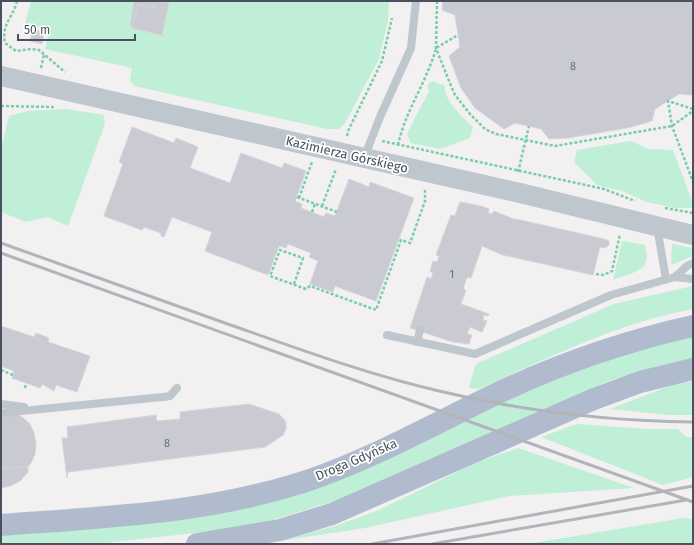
<svg xmlns="http://www.w3.org/2000/svg" width="694" height="545" font-family="'Fira Sans',sans-serif">
  <style>
    .green { fill: #bfefd6 }
    .building { fill: #cacbd2; stroke: #d4d5db }
    .lines { fill: none; stroke-linecap: round; stroke-linejoin: round }
    .path { stroke: #78cdaa; stroke-width: 2.5; stroke-dasharray: 3 2; stroke-linecap: butt }
    .service { stroke: #bec6ce; stroke-width: 8 }
    .tertiary { stroke: #bec6ce; stroke-width: 20 }
    .primary { stroke: #b0bcce; stroke-width: 22 }
    .rail { stroke: #b2b4ba; stroke-width: 3 }
    .labels { text-anchor: middle; stroke-width: 3.5; stroke-linejoin: round; paint-order: stroke }
    .number-label { font-size: 11px; fill: #68707a }
    .street-label { font-size: 13px; fill: #48515d; stroke: #fff }
  </style>
  <rect width="100%" height="100%" fill="#f2f0f0"/>
  <g class="green">
    <polygon points="31,1 389,1 388,21 379,59 345,123 339,129 327,129 134,86 130,81 132,68 45,49 49,30 25,24"/>
    <path d="M432,81L445,86C444,102 463,117 473,127L470,138L440,149L411,143L407,134L429,91L427,85Z"/>
    <polygon points="66,109 104,115 105,124 68,226 47,217 26,222 1,212 1,149 9,116 28,111"/>
    <polygon points="631,141 648,149 673,150 693,203 693,208 674,208 647,202 622,191 597,185 574,162 577,150"/>
    <polygon points="622,241 645,245 647,256 644,267 635,272 613,280"/>
    <polygon points="672,244 693,248 693,256 671,265"/>
    <path d="M693,286V309C617,323 549,358 478,389L469,388L475,366L478,363L614,304Z"/>
    <polygon points="693,337 693,358 655,367 606,382 341,499 272,520 222,530 96,544 1,544 1,536 194,517 513,397 599,361"/>
    <polygon points="693,381 693,415 669,415 610,409 672,385"/>
    <polygon points="577,424 647,429 678,429 686,437 693,437 693,477 663,485 541,437"/>
    <polygon points="518,448 634,488 509,496 365,528 279,541 335,526 379,510 477,462"/>
    <polygon points="683,518 693,519 693,544 527,544"/>
  </g>
  <g class="building">
    <polygon points="134,1 156,1 154,8 138,4 133,27 130,26"/>
    <polygon points="156,1 169,3 162,34 165,36 132,28 138,4 154,8"/>
    <polygon points="443,1 693,1 693,93 691,95 679,94 655,109 652,121 627,128 568,138 549,139 541,129 515,123 504,129 475,108 461,88 449,56 460,47 455,15 442,10"/>
    <polygon points="33,29 44,32 42,44 30,41"/>
    <polygon points="132,127 174,143 176,138 198,147 190,168 230,183 241,153 282,168 284,163 306,171 295,201 302,204 301,208 324,217 326,213 335,216 349,179 369,187 370,182 414,198 376,301 335,286 333,292 310,284 318,261 309,257 311,253 288,244 286,248 279,246 268,275 205,251 212,232 172,217 164,237 161,236 161,233 144,227 142,230 104,216 123,164 119,162"/>
    <polygon points="460,202 481,206 489,209 488,213 492,214 494,211 516,220 516,219 604,239 609,241 609,245 605,248 600,247 593,275 503,255 482,246 471,278 467,277 463,289 466,290 461,304 489,314 488,316 484,315 483,320 487,321 482,332 470,327 467,334 472,335 469,344 453,342 410,328 427,277 431,279 433,273 430,271 433,261 437,262 439,256 436,255 451,215 455,216"/>
    <polygon points="1,326 34,337 36,333 49,338 48,342 90,356 77,392 56,385 54,391 42,384 40,388 12,378 14,371 1,366"/>
    <polygon points="249,404 279,414 286,422 286,429 283,435 265,447 68,472 67,478 62,438 68,438 67,427 156,415 157,421 180,419 180,412"/>
    <polygon points="1,412 13,413 22,417 30,424 34,433 36,444 35,454 31,463 24,471 14,476 4,478 1,477"/>
    <polygon points="28,466 28,472 20,481 10,486 1,488 1,469"/>
  </g>
  <g class="lines">
    <g class="path">
      <path d="M17,1C13,18 1,24 5,43L16,51L31,49L39,50L65,72"/>
      <polyline points="437,1 436,48 447,76 455,95 470,114 485,129 496,134 555,146 672,126 693,111"/>
      <polyline points="41,68 44,55"/>
      <polyline points="1,106 54,107"/>
      <polyline points="693,109 668,101 672,126 693,182"/>
      <polyline points="347,136 349,129 382,61 392,18"/>
      <polyline points="382,141 604,189 635,201"/>
      <path d="M398,145C405,111 427,82 436,48L458,35"/>
      <polyline points="518,172 529,126"/>
      <polyline points="297,197 337,212"/>
      <polyline points="299,198 312,162"/>
      <polyline points="322,206 336,169"/>
      <polyline points="665,208 693,213"/>
      <polyline points="312,212 315,204"/>
      <polyline points="596,274 603,275 612,271 620,234"/>
      <polyline points="294,284 303,258 280,250 270,276 306,289 310,286 376,310 401,240 410,243 425,201 425,190"/>
      <polyline points="1,370 13,375"/>
      <polyline points="25,388 26,383"/>
    </g>
    <g class="service">
      <polyline points="364,158 380,117 411,48 416,1"/>
      <polyline points="657,227 666,279"/>
      <polyline points="675,277 687,266 693,263"/>
      <polyline points="387,335 475,354 611,295 675,277 693,279"/>
      <polyline points="417,342 420,330"/>
      <polyline points="1,404 24,407"/>
      <polyline points="1,413 163,397 170,396 177,388"/>
    </g>
    <polyline class="tertiary" points="1,76 520,193 693,235"/>
    <g class="primary">
      <path d="M1,525C107,517 217,513 318,477C381,454 440,421 500,392C562,363 626,341 693,326"/>
      <polyline points="197,544 280,530 332,514 594,399 640,382 693,369"/>
    </g>
    <g class="rail">
      <path d="M1,243C76,270 151,296 225,323C296,348 366,374 439,391C522,411 607,421 693,422"/>
      <polyline points="1,253 693,502"/>
      <polyline points="372,544 693,486"/>
      <polyline points="432,544 686,500"/>
    </g>
  </g>
  <g class="labels">
    <g class="number-label">
      <text x="573" y="70">8</text>
      <text x="452" y="278">1</text>
      <text x="167" y="447">8</text>
    </g>
    <g class="street-label">
      <text transform="translate(347 154) rotate(13)" y="5">Kazimierza Górskiego</text>
      <text transform="translate(356 459) rotate(-23)" y="5">Droga Gdyńska</text>
    </g>
  </g>
  <rect width="694" height="545" fill="none" stroke="#48515d" stroke-width="4"/>
  <path d="M18 34v6h117v-6" fill="none" stroke="#48515d" stroke-width="2"/>
  <text x="24" y="34" font-size="12" fill="#48515d" stroke="#ffffff" stroke-width="3" paint-order="stroke">50 m</text>
</svg>
